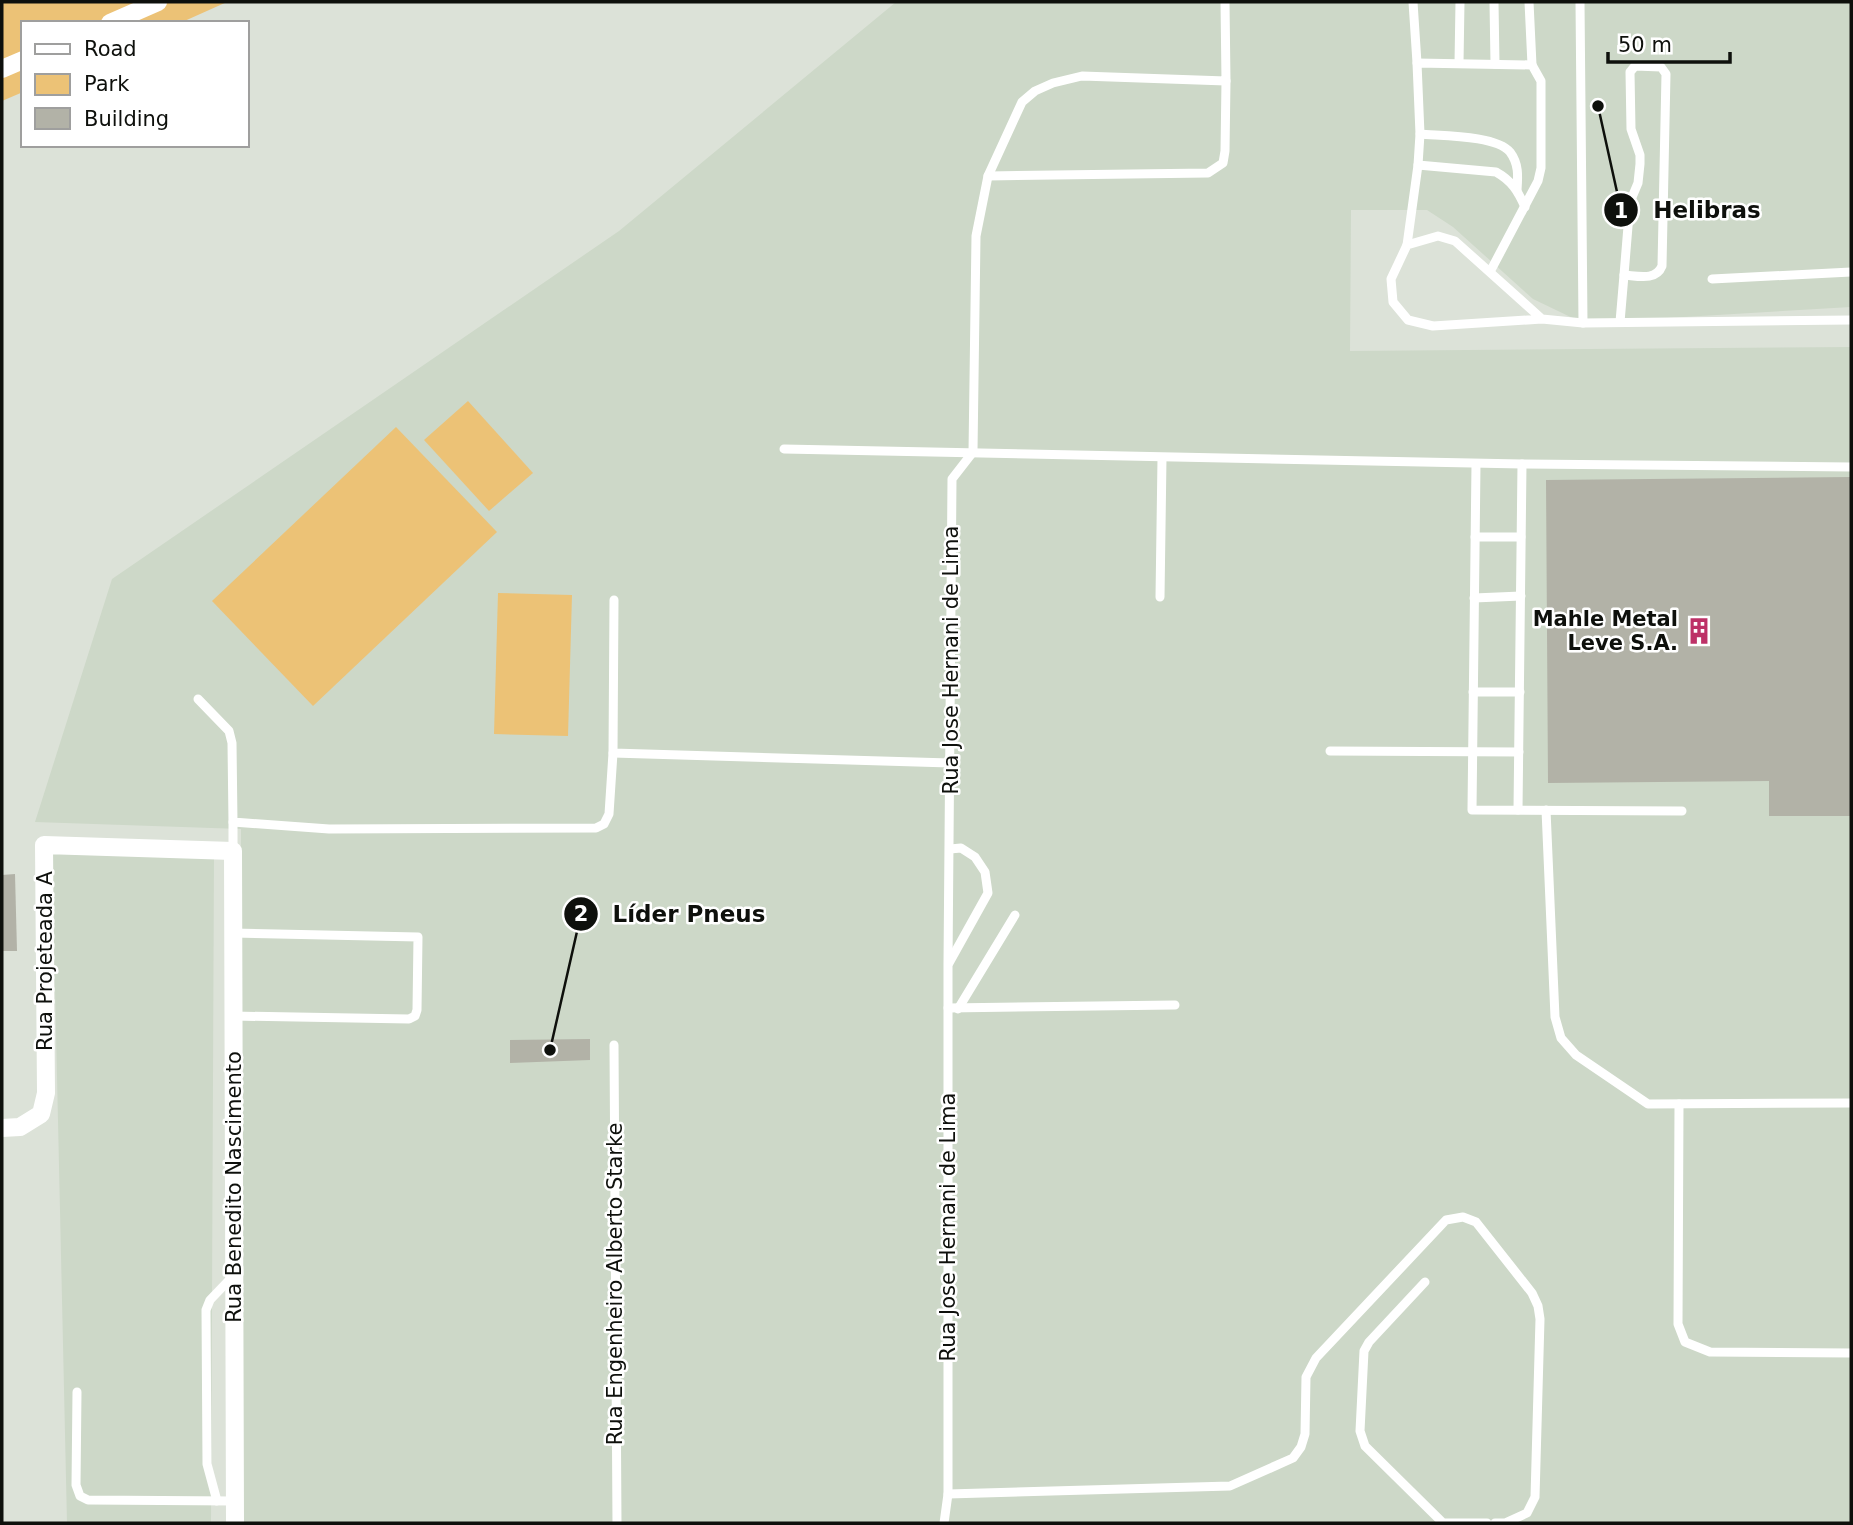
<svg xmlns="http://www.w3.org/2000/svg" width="1853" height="1525" font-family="'DejaVu Sans',sans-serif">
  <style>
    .built { fill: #cdd8c8 }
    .green { fill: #ecc276 }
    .building { fill: #b2b2a7 }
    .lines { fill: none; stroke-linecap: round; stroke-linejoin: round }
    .service { stroke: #fff; stroke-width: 9 }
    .minor { stroke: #fff; stroke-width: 18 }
    .labels { text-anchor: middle; stroke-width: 5; stroke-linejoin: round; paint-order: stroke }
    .poi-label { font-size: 21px; font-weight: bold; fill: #0e100c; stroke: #fff; text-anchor: end }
    .street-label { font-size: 21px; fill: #0e100c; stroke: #fff }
    .leader { fill: none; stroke: #0e100c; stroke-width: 2.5 }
    .callout-dot { fill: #0e100c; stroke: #fff; stroke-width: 2.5 }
    .mark-label { font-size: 21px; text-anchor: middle; font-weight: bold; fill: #fff }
    .callout-label { font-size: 23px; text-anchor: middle; font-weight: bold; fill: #0e100c; stroke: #fff; stroke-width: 5; stroke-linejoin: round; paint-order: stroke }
  </style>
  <rect width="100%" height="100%" fill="#dce2d8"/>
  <g class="built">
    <polygon points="896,2 1851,2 1851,307 1583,323 1533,299 1453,227 1427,210 1351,210 1350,351 1851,347 1851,1523 240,1523 241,829 35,822 112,579 619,231"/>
    <polygon points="52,853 214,858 211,1523 67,1523"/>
  </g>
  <g class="green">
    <polygon points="2,2 227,2 180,23 23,23 23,92 2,101"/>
    <polygon points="468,401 533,473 489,511 424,440"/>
    <polygon points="396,427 497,532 313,706 212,601"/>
    <polygon points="498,593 572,595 568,736 494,734"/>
  </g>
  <g class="building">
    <polygon points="1851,477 1851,816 1769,816 1769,781 1548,783 1546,480"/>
    <polygon points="15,874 17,951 2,951 2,875"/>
    <polygon points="590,1039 590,1060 510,1063 510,1040"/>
  </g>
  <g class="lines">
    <g class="service">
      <polyline points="1413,2 1417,63"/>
      <polyline points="1494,2 1495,64"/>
      <polyline points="1529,2 1532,65"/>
      <polyline points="1580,2 1583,323"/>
      <polyline points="1459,63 1460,2"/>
      <path d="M1635,66L1661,67L1666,74L1662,266C1656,281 1638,276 1624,275L1630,202L1638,183L1640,164V155L1631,129L1630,72Z"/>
      <path d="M1420,134C1441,136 1496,135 1510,152C1519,164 1518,176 1517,190"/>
      <path d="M1418,165L1496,172C1512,181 1518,191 1525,207"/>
      <polyline points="988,176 1208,173 1223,163 1225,151 1226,81"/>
      <polyline points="1407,245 1418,165 1420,134 1417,63 1532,65 1541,81 1541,168 1538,181 1491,270"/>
      <polyline points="1712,279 1851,272"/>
      <polyline points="1542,319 1455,241 1438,236 1407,245 1391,279 1393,302 1408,320 1433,326 1542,319 1583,323 1851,320"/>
      <polyline points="1620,322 1624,275"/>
      <polyline points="784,449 1522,464 1851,467"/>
      <polyline points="1476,464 1472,810 1682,811"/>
      <polyline points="1475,537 1521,537"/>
      <polyline points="1160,597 1162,458"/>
      <polyline points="1474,598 1521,596"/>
      <polyline points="614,600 613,753 950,763"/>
      <polyline points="1473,692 1520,692"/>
      <polyline points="198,699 229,731 232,743 233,822 329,829 596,828 604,824 609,814 613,753"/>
      <polyline points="1330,751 1519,752"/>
      <polyline points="1518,810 1522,464"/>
      <polyline points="1546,810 1555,1017 1561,1038 1576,1055 1648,1104 1851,1103"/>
      <polyline points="233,822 233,851"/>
      <polyline points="233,933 418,937 417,1010 415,1016 409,1019 233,1016"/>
      <polyline points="949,963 988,893 985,872 975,857 961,848 950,849"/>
      <polyline points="948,1008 1175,1005"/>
      <polyline points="958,1009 1015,915"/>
      <polyline points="614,1045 617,1523"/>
      <polyline points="1679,1104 1678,1324 1685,1342 1710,1352 1851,1353"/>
      <polyline points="1425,1282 1369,1342 1364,1351 1360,1431 1365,1446 1443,1523 1487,1523"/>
      <polyline points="77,1392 76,1485 80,1496 88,1500 234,1501"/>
      <polyline points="948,1494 1230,1486 1293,1458 1301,1447 1305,1434 1306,1377 1316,1358 1446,1220 1463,1217 1476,1222 1532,1293 1538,1306 1540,1319 1535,1497 1527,1513 1505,1523 1495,1523"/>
      <polyline points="217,1501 207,1464 206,1310 210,1300 233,1276"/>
      <polyline points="944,1523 948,1494 948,964 952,479 973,452 976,236 988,176 1022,102 1035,91 1053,83 1082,76 1226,81 1225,2"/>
    </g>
    <g class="minor">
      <polyline points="110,23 158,2"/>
      <polyline points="2,69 23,60"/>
      <polyline points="2,1128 20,1127 41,1114 46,1093 44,845 233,851 235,1523"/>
    </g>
  </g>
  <defs>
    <symbol id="building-bare" viewBox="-9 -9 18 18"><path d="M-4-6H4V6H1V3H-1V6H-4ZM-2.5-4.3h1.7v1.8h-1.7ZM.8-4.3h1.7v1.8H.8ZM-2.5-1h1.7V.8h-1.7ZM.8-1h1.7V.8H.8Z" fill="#bd3167" stroke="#fff" stroke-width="2.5" paint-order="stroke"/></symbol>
  </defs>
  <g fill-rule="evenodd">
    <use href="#building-bare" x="1680" y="612" width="38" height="38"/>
  </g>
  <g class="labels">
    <g class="poi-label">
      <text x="1678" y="626">Mahle Metal<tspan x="1678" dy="24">Leve S.A.</tspan></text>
    </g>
    <g class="street-label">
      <text transform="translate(951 660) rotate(-90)" y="7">Rua Jose Hernani de Lima</text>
      <text transform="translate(45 961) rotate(-90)" y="7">Rua Projeteada A</text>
      <text transform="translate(234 1187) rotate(-90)" y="7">Rua Benedito Nascimento</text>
      <text transform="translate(948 1227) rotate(-90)" y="7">Rua Jose Hernani de Lima</text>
      <text transform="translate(615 1284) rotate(-90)" y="7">Rua Engenheiro Alberto Starke</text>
    </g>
  </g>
  <path class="leader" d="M1598 106L1621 210M550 1050L581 914"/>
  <g class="callout-dot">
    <circle cx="1598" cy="106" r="7"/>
    <circle cx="550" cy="1050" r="7"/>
    <circle cx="1621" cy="210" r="18"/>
    <circle cx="581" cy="914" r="18"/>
  </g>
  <g class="mark-label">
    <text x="1621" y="218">1</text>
    <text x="581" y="921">2</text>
  </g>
  <g class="callout-label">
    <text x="1707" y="218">Helibras</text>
    <text x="689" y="922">Líder Pneus</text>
  </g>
  <rect width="1853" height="1525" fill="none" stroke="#0e100c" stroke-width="7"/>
  <rect x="21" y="21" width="228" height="126" fill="#ffffff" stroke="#9f9f9e" stroke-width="2"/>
  <rect x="35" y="44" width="35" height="10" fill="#ffffff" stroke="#9f9f9e" stroke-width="2"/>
  <text x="84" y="56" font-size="21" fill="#0e100c">Road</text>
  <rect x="35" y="74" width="35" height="21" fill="#ecc276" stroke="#9f9f9e" stroke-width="2"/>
  <text x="84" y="91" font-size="21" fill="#0e100c">Park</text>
  <rect x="35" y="108" width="35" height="21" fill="#b2b2a7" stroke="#9f9f9e" stroke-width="2"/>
  <text x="84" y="126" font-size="21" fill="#0e100c">Building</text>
  <path d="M1608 52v10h122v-10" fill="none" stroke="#0e100c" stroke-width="3.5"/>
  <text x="1618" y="52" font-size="21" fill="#0e100c" stroke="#ffffff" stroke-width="5" paint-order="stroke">50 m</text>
</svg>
